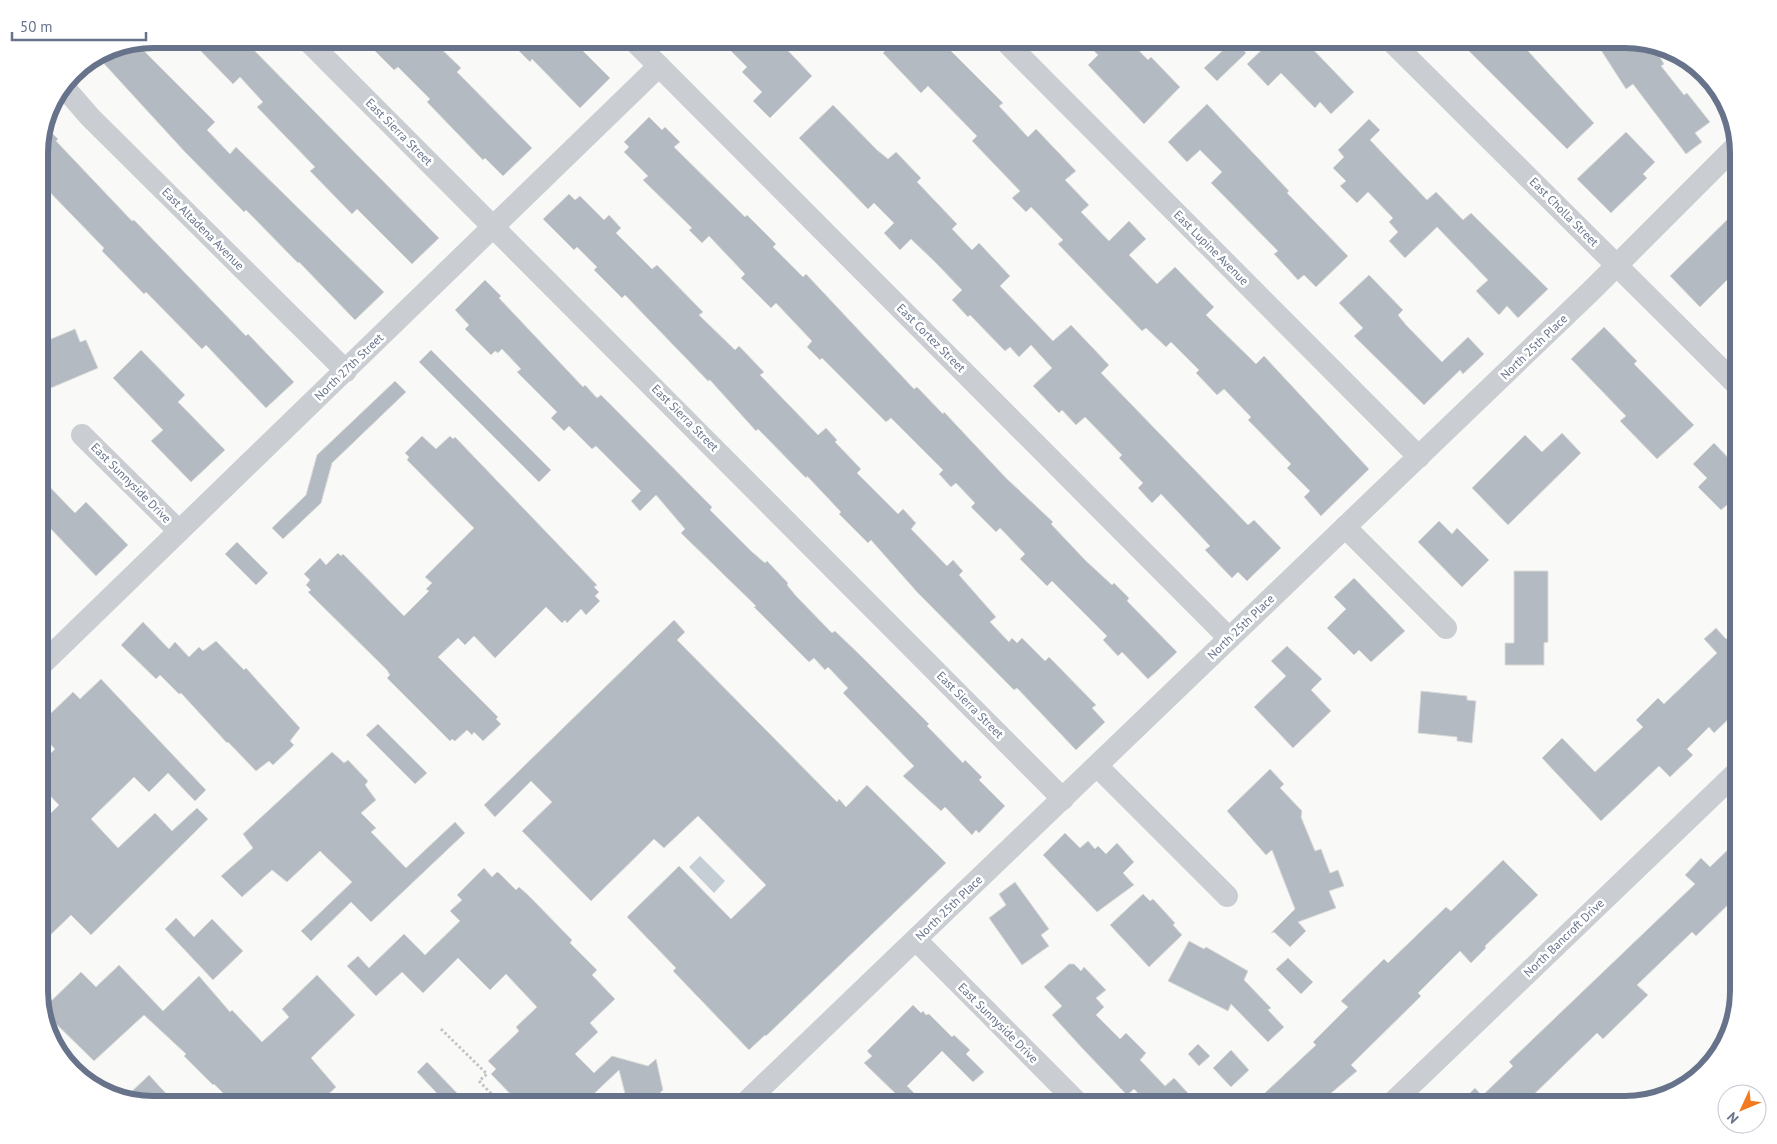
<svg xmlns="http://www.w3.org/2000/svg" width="1777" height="1144" font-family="'PT Sans',sans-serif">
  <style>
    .water { fill: #c6ced5 }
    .building { fill: #b4bac2; stroke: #dbdcd9 }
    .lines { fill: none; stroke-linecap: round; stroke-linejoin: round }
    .path { stroke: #c1c3c6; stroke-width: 3; stroke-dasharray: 2.5 2.5; stroke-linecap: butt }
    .minor { stroke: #cacdd1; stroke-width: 22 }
    .labels { text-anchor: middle; stroke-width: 5; stroke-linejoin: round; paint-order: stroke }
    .street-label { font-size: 12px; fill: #66738b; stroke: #fff }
    .rim { fill: none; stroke: #66738b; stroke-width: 6 }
  </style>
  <rect width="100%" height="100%" fill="#f9faf7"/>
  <polygon class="water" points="700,856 725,881 714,893 689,867"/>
  <g class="building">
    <polygon points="189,39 243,39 439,238 412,264 357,209 352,214 310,171 315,167 257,107 263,102 240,77 233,84"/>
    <polygon points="363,39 431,39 461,68 457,72 532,148 503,176 485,158 483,160 427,102 430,99 398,67 394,70"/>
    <polygon points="507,39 571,39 610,78 580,108 532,59 530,62"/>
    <polygon points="744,39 777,39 812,76 770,118 753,101 762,92 742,72 747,67 731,51"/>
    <polygon points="884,39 939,39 1003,103 999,106 1028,137 1036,129 1076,171 1065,180 1089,205 1081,212 1109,241 1129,221 1146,239 1129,255 1157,284 1175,267 1214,307 1206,315 1256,364 1264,356 1369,469 1321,516 1304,497 1310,491 1287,468 1291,464 1248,420 1251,417 1224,389 1217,395 1196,373 1199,370 1171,342 1166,347 1146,328 1142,331 1058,244 1063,240 1031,207 1026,212 1012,198 1020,191 972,141 977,136 928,86 921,93 883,53 890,46"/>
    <polygon points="1083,39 1128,39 1148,60 1151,57 1180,87 1144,124 1088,65 1098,55"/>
    <polygon points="1273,39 1303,39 1354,92 1331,114 1320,102 1315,108 1281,73 1268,86 1247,64"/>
    <polygon points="1457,39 1517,39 1594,123 1567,149"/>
    <polygon points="1611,39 1625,39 1654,47 1664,64 1661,66 1684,95 1687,93 1710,122 1695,133 1702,142 1686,154 1633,84 1626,89 1599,47"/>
    <polygon points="1234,40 1246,53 1217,81 1204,68"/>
    <polygon points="135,42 215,122 207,130 230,154 236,147 384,292 355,320 299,262 298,263 246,210 244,212 185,152 97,56 109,47"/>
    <polygon points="1207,104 1289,191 1287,193 1348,256 1316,287 1304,275 1298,280 1274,254 1278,251 1211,183 1222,172 1200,150 1187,162 1168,142"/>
    <polygon points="833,105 877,150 888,159 896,152 921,178 917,182 957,224 952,229 972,250 979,243 1010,276 1000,286 1053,341 1071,325 1109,365 1101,373 1248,525 1254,520 1281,548 1247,581 1238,572 1232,578 1205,550 1210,546 1161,494 1152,503 1138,488 1143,483 1119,458 1122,455 1085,417 1076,425 1062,410 1059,413 1033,386 1052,368 1031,345 1019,357 1010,347 1005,351 970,315 968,317 952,300 962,290 936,263 911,239 900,250 884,233 894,223 874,203 868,209 799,138"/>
    <polygon points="649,117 662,130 665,127 680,142 674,147 745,217 747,215 776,244 773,247 803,277 806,274 914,389 917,387 943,414 944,412 1006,478 1053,522 1051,524 1085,560 1112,585 1114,583 1129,598 1127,601 1177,652 1157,671 1148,679 1122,652 1118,656 1103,640 1107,636 1052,581 1047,586 1020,559 1025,554 1000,528 996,532 971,507 975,503 956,483 951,487 939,474 943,470 891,418 886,422 822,358 820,360 807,347 812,341 776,303 771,308 741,278 745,274 709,236 702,243 689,230 692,228 643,180 648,176 624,152 629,147 624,142"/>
    <polygon points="1369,119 1380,130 1370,140 1427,200 1436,192 1463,220 1471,213 1548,289 1518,318 1507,306 1499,315 1476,291 1488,280 1437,227 1405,258 1389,241 1398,232 1389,222 1393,218 1368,192 1357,203 1340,186 1346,181 1333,168 1344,157 1338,150"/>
    <polygon points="44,125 58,139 56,141 132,221 134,220 246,336 248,334 294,382 266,408 206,345 202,349 146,292 144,294 102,251 104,248 39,181 39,145"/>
    <polygon points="1626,132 1655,162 1643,174 1647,178 1611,213 1577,179"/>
    <polygon points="569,194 575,200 580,196 604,220 609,215 621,228 616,233 652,269 657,265 703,312 699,315 735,350 739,346 764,372 760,375 818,435 826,428 837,440 835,442 861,469 857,473 898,514 903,509 916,523 911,529 947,566 953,560 963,571 959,575 996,617 990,622 1009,642 1012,638 1017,643 1022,638 1045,661 1049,657 1096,705 1092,708 1105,722 1076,750 1017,688 1014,690 917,592 871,540 868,543 839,514 841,512 807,476 806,478 758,429 756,431 710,380 708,381 625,295 622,298 594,270 597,267 577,247 574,250 543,219"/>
    <polygon points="1738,209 1738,269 1700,307 1670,276"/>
    <polygon points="1369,275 1403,310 1398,315 1406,325 1442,362 1468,337 1484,354 1463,374 1460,370 1424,405 1354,336 1363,328 1339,303"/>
    <polygon points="485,280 501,296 499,298 583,387 585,385 597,398 601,395 712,507 710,510 751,551 765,563 767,561 788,583 787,585 796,596 832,633 835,631 862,657 929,724 927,726 963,763 965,760 982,777 979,780 1005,806 979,833 976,830 972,835 945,807 941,811 903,776 914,766 843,693 848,688 828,667 825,670 814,658 809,662 754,607 756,606 681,533 685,529 656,495 640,511 631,501 641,491 596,446 592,449 569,426 564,431 551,418 557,412 517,372 521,369 502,349 498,353 495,351 491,355 465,329 469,325 455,310"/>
    <polygon points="1604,327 1637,361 1634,364 1694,425 1657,459 1620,421 1626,416 1571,359"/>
    <polygon points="75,329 80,342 86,340 98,368 46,390 39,373 39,344"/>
    <polygon points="141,350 185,395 178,402 225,450 191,482 151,441 163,430 113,378"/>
    <polygon points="431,350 551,470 539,482 419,362"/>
    <polygon points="395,381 406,392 332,463 321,503 283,539 272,528 306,495 317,455"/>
    <polygon points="1562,433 1581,453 1508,525 1472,488 1525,435 1542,452"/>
    <polygon points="422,436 436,449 450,436 453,439 455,437 597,585 594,587 599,592 595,596 600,601 586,615 581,609 567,623 565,620 562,623 546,607 495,658 474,636 465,645 458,638 438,657 498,717 496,719 501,724 483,741 474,732 472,735 467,730 455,741 452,739 450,741 387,678 390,675 387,670 308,592 311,590 306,585 310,580 304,574 320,558 326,565 338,553 341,556 343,554 404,616 429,591 426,589 432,583 425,577 474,528 407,460 409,457 405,453"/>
    <polygon points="1714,443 1738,468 1738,516 1727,505 1721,510 1698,487 1707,478 1693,464"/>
    <polygon points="39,476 75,513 86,502 128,545 96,576 49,527 39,538"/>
    <polygon points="1439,521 1452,534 1457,528 1489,560 1462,587 1418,542"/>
    <polygon points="237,542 268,573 256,585 225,554"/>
    <polygon points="1514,571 1548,571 1548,642 1544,643 1544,665 1505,665 1505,643 1514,643"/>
    <polygon points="1354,578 1405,631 1371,662 1359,650 1354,655 1327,628 1346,609 1334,597"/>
    <polygon points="674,620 685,632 677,640 837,802 839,799 846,807 867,785 946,863 766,1036 765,1035 749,1050 673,971 676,968 627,917 679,866 731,919 766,885 698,816 664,848 654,839 591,901 522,831 552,802 531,781 495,817 484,805"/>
    <polygon points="143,622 169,649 175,642 189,657 199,647 203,651 216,641 244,670 246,668 300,728 290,741 294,745 273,765 269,761 256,771 228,742 227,743 181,693 179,694 160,675 156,679 121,645"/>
    <polygon points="1738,627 1738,710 1714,733 1709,727 1687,749 1693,755 1670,777 1659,766 1601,821 1542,758 1562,738 1595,772 1643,727 1636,720 1658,698 1664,704 1717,653 1704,639 1716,628 1726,639"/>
    <polygon points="1287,646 1322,679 1311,690 1331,711 1293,748 1254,707 1286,676 1271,661"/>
    <polygon points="101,679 206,790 195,801 168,773 149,792 134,777 91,819 118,848 155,813 172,831 197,808 208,819 91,935 71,915 39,946 39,825 59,805 39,784 39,765 55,749 39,733 39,711 46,718 73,692 80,699"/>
    <polygon points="1421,691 1467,696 1467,700 1476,701 1472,743 1457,741 1457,737 1418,733"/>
    <polygon points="378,724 427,773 415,784 366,735"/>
    <polygon points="332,752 344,763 348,760 368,781 365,785 376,800 361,813 376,828 371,832 406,868 455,822 465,833 371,922 351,902 311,941 301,931 352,882 320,851 287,882 272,870 242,897 221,876 253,848 243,834"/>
    <polygon points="1270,769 1284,784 1280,788 1302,811 1301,817 1315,851 1321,849 1330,873 1338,870 1344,886 1329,891 1336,908 1298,922 1306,931 1290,947 1274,932 1271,933 1295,909 1272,850 1266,855 1227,811"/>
    <polygon points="1065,833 1080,848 1088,841 1095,849 1098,846 1106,854 1117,843 1134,862 1123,873 1134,885 1097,912 1043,855"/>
    <polygon points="1738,840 1738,895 1696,936 1692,932 1637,985 1648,995 1603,1039 1597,1033 1523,1105 1458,1105 1475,1088 1482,1096 1513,1066 1509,1062 1695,884 1685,875 1701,858 1710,867"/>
    <polygon points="1503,860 1538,895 1485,946 1486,948 1471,963 1460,951 1418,993 1421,996 1351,1065 1357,1071 1317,1105 1252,1105 1316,1045 1313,1042 1348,1007 1341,1001 1384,959 1388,963 1446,907 1451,911"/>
    <polygon points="484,868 492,877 497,872 499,873 516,890 519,887 528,895 572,940 570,943 597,970 592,975 615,999 590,1023 598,1032 575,1054 594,1073 612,1056 648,1066 656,1059 663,1090 647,1105 628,1105 619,1070 582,1105 541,1105 531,1095 521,1105 491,1074 496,1069 488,1061 519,1031 516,1027 537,1007 506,974 490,990 458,958 423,993 402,972 376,996 347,966 358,956 369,968 404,934 425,955 460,921 450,911 462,900 457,895"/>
    <polygon points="1015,882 1049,929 1041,935 1049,946 1022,965 989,918 1006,905 999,894"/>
    <polygon points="1143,894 1150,901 1153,899 1175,923 1173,925 1182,935 1149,967 1110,925"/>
    <polygon points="176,918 194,937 212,919 243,951 213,980 165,929"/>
    <polygon points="1189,941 1204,949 1206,947 1248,971 1244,980 1271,1008 1268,1010 1284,1027 1268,1042 1231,1004 1228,1011 1168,981"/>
    <polygon points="1288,958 1313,982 1301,994 1276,969"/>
    <polygon points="1069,964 1074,964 1081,971 1084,967 1106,990 1096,998 1104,1007 1096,1015 1120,1039 1126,1033 1146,1053 1140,1060 1165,1086 1174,1078 1199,1105 1149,1105 1134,1089 1127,1095 1083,1049 1052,1015 1062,1006 1044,987"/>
    <polygon points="119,965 163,1011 199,976 230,1012 232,1010 262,1042 289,1017 282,1009 317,975 355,1015 311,1058 336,1087 317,1105 235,1105 214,1084 213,1085 184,1056 186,1054 144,1015 94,1061 42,1010 81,972 96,987"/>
    <polygon points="913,1005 921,1013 923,1011 926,1015 929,1014 952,1037 954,1035 970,1050 966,1054 984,1072 973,1082 942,1051 907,1086 926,1105 902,1105 895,1098 897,1095 864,1063 872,1056 867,1051"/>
    <polygon points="1198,1044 1210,1056 1199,1066 1188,1054"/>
    <polygon points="1231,1050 1249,1070 1231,1087 1213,1068"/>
    <polygon points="427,1062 457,1093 446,1103 417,1072"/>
    <polygon points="149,1075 160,1087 177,1105 152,1105 126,1097"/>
  </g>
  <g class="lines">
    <polyline class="path" points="441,1029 487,1074 479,1081 502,1105"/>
    <g class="minor">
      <polyline points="306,39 1063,799"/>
      <polyline points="632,39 1229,638"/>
      <polyline points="1003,39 1419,457"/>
      <polyline points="1389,39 1738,386"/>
      <polyline points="63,86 90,117 346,371"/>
      <polyline points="82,435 179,531"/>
      <polyline points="1345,527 1446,628"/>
      <polyline points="39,667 659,66"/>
      <polyline points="1097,766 1227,896"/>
      <polyline points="916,940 1080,1105"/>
      <polyline points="743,1105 1591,291 1736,146"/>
      <polyline points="1390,1105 1738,771"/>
    </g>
  </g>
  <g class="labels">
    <g class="street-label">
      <text transform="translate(399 132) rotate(45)" y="4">East Sierra Street</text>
      <text transform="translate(1564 212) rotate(45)" y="4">East Cholla Street</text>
      <text transform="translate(203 229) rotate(45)" y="4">East Altadena Avenue</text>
      <text transform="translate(1211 248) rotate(45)" y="4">East Lupine Avenue</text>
      <text transform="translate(931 338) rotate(45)" y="4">East Cortez Street</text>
      <text transform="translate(1534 347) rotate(-44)" y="4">North 25th Place</text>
      <text transform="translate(349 367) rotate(-44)" y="4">North 27th Street</text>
      <text transform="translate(685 418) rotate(45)" y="4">East Sierra Street</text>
      <text transform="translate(131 483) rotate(45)" y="4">East Sunnyside Drive</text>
      <text transform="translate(1241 627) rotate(-44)" y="4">North 25th Place</text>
      <text transform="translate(970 705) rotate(45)" y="4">East Sierra Street</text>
      <text transform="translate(949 908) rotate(-44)" y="4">North 25th Place</text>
      <text transform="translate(1564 938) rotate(-44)" y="4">North Bancroft Drive</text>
      <text transform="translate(998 1023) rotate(45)" y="4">East Sunnyside Drive</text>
    </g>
  </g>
  <path d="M0 0H1777V1144H0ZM153 48H1625A105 105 0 0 1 1730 153V991A105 105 0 0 1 1625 1096H153A105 105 0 0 1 48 991V153A105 105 0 0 1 153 48Z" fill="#fff" fill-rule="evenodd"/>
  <path class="rim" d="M153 48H1625A105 105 0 0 1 1730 153V991A105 105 0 0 1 1625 1096H153A105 105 0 0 1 48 991V153A105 105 0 0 1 153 48Z"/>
  <g transform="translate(1742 1109) rotate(226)"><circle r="24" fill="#ffffff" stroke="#c2c7d1"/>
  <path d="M0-4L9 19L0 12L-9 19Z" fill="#f37a1e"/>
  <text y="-8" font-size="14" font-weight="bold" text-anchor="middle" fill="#66738b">N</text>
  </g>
  <path d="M12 32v8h134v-8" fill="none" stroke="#66738b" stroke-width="2.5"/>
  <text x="20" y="32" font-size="15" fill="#66738b" stroke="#ffffff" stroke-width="4" paint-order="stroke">50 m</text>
</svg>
